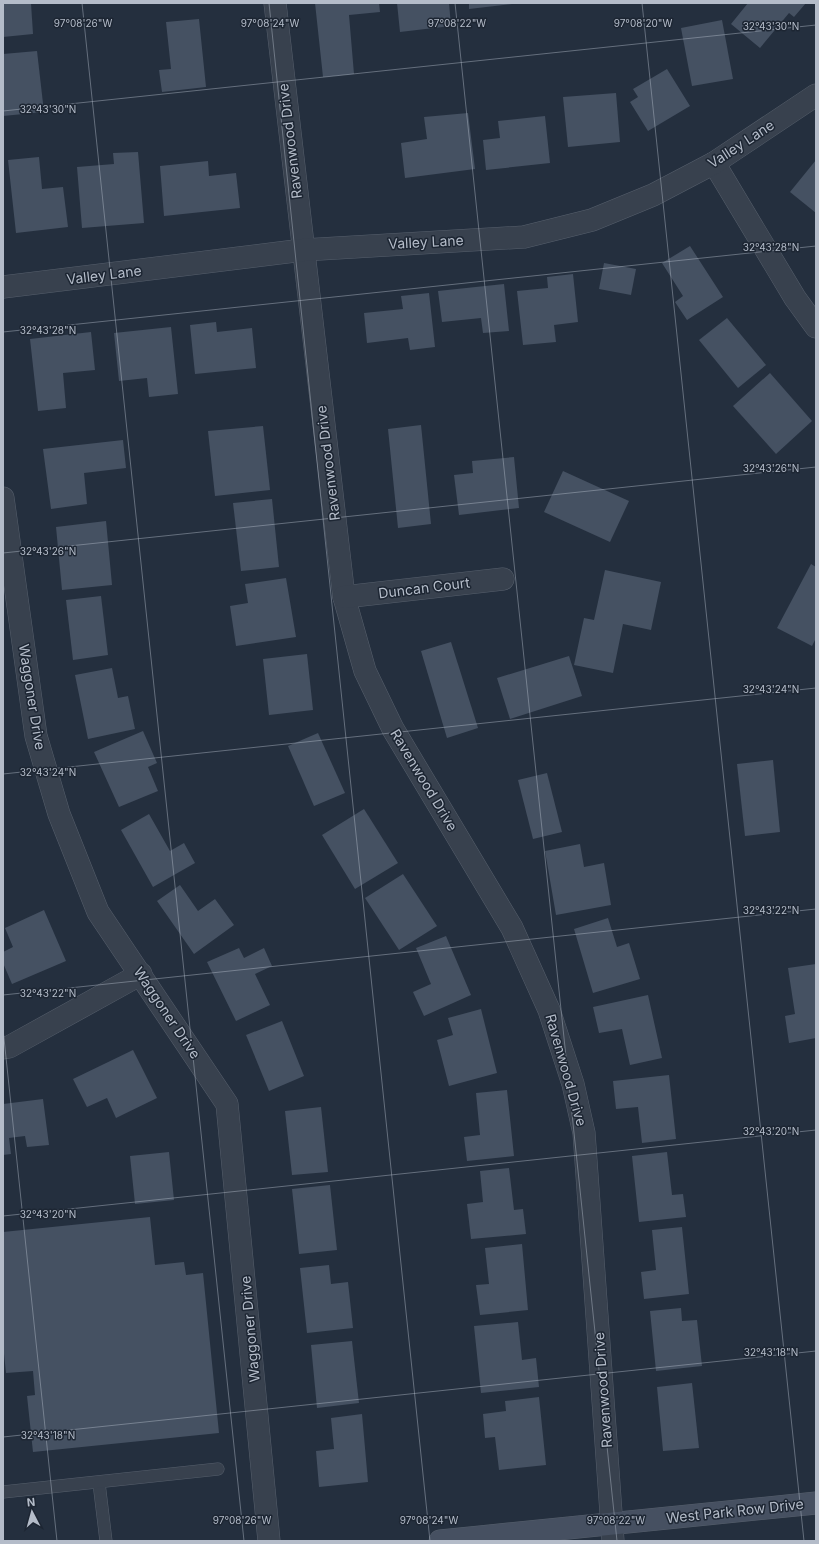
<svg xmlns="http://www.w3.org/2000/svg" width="819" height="1544" font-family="Inter,sans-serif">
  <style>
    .building { fill: #455162 }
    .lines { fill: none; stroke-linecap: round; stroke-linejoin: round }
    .service-casing { stroke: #565f6c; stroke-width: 13 }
    .minor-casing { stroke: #565f6c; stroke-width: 23 }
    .secondary-casing { stroke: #565f6c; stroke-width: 23 }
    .service { stroke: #38414e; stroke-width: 12 }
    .minor { stroke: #38414e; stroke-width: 22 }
    .secondary { stroke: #465061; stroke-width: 22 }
    .ticks { fill: none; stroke: #b4bcc9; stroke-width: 1; stroke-opacity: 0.45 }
    .labels { text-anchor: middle; stroke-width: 3; stroke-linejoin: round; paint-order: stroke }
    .street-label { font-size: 14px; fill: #b4bcc9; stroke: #1d2633 }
    .ticks-label { font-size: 10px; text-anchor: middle; fill: #b4bcc9; stroke: #1d2633; stroke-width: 3; stroke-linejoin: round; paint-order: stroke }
  </style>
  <rect width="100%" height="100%" fill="#242f3e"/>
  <g class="building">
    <polygon points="3,3 31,3 33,34 3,37"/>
    <polygon points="315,3 379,3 380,12 349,15 354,74 323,77"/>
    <polygon points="397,3 449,3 451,26 400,32"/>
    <polygon points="469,3 512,3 512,4 469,9"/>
    <polygon points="748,3 806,3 794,17 789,13 760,48 731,24"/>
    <polygon points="199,19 206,87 162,92 159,70 171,69 166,22"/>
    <polygon points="722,20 733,79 692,86 681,28"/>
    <polygon points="37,51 44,112 3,116 3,54"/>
    <polygon points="667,69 690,106 648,131 630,102 638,97 633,89"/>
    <polygon points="616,93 620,142 568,147 563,97"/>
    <polygon points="468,113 475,169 405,178 401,143 427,139 424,117"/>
    <polygon points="545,116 550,163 486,170 483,140 500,138 498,121"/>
    <polygon points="138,152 144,223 82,228 77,167 114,164 113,153"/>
    <polygon points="39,157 42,189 63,187 68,227 16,233 8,160"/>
    <polygon points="816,160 816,213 790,192"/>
    <polygon points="208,161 209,176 236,173 240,208 164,216 160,166"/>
    <polygon points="690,246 723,297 687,320 675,302 683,296 662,263"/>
    <polygon points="604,263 636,269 631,295 599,289"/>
    <polygon points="573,274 578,322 554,325 556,342 523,345 517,291 548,288 547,277"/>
    <polygon points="504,284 509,331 483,333 481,318 442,322 438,291"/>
    <polygon points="429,293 435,347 410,350 408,338 367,343 364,313 403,309 401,296"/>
    <polygon points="727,318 766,365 738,388 699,340"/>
    <polygon points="216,322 217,332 252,328 256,368 195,374 190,325"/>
    <polygon points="171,327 178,394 149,397 147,378 119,381 114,333"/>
    <polygon points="91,332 95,370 63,373 66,408 38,411 30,339"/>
    <polygon points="770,373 812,421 776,454 733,406"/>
    <polygon points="421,425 431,524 398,528 388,429"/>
    <polygon points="263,426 270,490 215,496 208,431"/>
    <polygon points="123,440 126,468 84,473 87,504 51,509 43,449"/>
    <polygon points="514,457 519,508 459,515 454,475 473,473 472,461"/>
    <polygon points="563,471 629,501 610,542 544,512"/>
    <polygon points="272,499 279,567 241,571 233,503"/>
    <polygon points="106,521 112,585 62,590 56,527"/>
    <polygon points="811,564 816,567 816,638 812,646 777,628"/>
    <polygon points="605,570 661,582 651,630 623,624 613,673 574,665 584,618 594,620"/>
    <polygon points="286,578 296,637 236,646 230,606 248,603 245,584"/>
    <polygon points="101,596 108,655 73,660 66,600"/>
    <polygon points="451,642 478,728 447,738 421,651"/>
    <polygon points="307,654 313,710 269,715 263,659"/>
    <polygon points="569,656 582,696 510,719 497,678"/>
    <polygon points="112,668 118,698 128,696 135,729 88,739 75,675"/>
    <polygon points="143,731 157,763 148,767 158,791 119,807 94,752"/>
    <polygon points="318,733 345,793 314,806 288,746"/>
    <polygon points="773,760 780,832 745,836 737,764"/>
    <polygon points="547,773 562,832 533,839 518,780"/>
    <polygon points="364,809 398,863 355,889 322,835"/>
    <polygon points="149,814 170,851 184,843 195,863 153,887 121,830"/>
    <polygon points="580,844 584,867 604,863 611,905 556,915 545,851"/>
    <polygon points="403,874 437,926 399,950 365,898"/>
    <polygon points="180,885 198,911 215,899 234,925 194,954 157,901"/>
    <polygon points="44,910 66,961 12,984 3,963 3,952 13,947 5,928"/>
    <polygon points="608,918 617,947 629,943 640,979 593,993 574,929"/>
    <polygon points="446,936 471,995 424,1016 413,992 431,984 416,948"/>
    <polygon points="239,948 244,958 264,948 272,966 255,974 270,1005 236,1021 207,962"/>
    <polygon points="816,964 816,1038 789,1043 785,1016 795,1014 788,968"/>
    <polygon points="648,995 662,1058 630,1065 622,1029 599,1033 593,1007"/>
    <polygon points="481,1009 497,1073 449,1086 437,1040 453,1035 448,1018"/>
    <polygon points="282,1021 304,1076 269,1091 246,1035"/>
    <polygon points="133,1050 157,1098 116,1118 107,1098 87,1107 73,1079"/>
    <polygon points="669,1075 676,1139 642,1143 638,1107 616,1109 613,1081"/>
    <polygon points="507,1090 514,1156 467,1161 464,1137 480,1135 476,1093"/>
    <polygon points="43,1099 49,1145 27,1147 25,1136 9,1138 11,1154 3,1155 3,1104"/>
    <polygon points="321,1107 328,1172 292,1175 285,1111"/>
    <polygon points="169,1152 174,1200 135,1204 130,1156"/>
    <polygon points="667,1152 672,1195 683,1194 686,1217 639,1222 632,1156"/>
    <polygon points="509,1168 514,1210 523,1209 526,1234 471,1239 467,1204 483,1202 480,1171"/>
    <polygon points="330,1185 337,1250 299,1254 292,1189"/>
    <polygon points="150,1217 155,1265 184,1262 186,1275 203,1273 219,1433 33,1452 27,1396 35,1395 33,1371 6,1373 3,1344 3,1232"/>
    <polygon points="682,1227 689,1294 644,1299 641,1272 656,1270 652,1230"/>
    <polygon points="522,1244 528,1310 480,1315 476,1285 489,1284 485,1248"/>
    <polygon points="329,1265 331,1284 348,1282 353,1328 307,1333 300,1268"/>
    <polygon points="681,1308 682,1321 697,1320 702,1366 656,1371 650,1311"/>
    <polygon points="518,1322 522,1360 536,1358 539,1387 481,1393 474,1326"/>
    <polygon points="352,1341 359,1403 317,1408 311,1345"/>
    <polygon points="692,1383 699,1448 663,1451 657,1387"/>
    <polygon points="539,1397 546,1465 499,1470 495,1437 485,1438 483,1414 506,1411 505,1401"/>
    <polygon points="362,1414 368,1482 319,1487 316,1451 334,1449 331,1418"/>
  </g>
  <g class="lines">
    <defs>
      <g id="service">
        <polyline points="99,1483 106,1541"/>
        <polyline points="3,1492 218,1469"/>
      </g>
      <g id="minor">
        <polyline points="275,3 344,597 365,671 393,729 512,928 549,1010 573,1084 584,1133 613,1541"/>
        <polyline points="714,163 795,298 816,327"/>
        <polyline points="3,287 303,250 524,237 592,220 653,195 714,163 816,95"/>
        <polyline points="3,498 36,736 59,814 98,912 227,1104 269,1541"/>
        <polyline points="344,597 503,579"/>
        <polyline points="3,1048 9,1047 141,974"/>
      </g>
      <polyline id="secondary" points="440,1541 816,1503"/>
    </defs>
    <use href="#service" class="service-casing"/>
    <use href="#minor" class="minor-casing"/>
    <use href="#secondary" class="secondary-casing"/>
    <use href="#service" class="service"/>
    <use href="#minor" class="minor"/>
    <use href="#secondary" class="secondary"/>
  </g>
  <path class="ticks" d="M82,3L244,1541M269,3L430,1541M455,3L617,1541M642,3L804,1541M3,111L816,25M3,332L816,246M3,553L816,467M3,774L816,688M3,995L816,909M3,1029L57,1541M3,1216L816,1130M3,1437L816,1351"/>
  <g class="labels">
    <g class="street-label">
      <text transform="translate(290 141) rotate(-97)" y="5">Ravenwood Drive</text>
      <text transform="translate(741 144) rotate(-33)" y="5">Valley Lane</text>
      <text transform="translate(426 242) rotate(-3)" y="5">Valley Lane</text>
      <text transform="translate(104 275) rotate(-7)" y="5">Valley Lane</text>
      <text transform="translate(328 463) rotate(-97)" y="5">Ravenwood Drive</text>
      <text transform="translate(424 588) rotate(-7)" y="5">Duncan Court</text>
      <text transform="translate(32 697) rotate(81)" y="5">Waggoner Drive</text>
      <text transform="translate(424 780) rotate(59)" y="5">Ravenwood Drive</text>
      <text transform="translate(167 1013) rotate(56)" y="5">Waggoner Drive</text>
      <text transform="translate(566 1070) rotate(74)" y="5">Ravenwood Drive</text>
      <text transform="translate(250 1329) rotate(-95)" y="5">Waggoner Drive</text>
      <text transform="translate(603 1390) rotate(-94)" y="5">Ravenwood Drive</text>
      <text transform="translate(735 1511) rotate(-6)" y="5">West Park Row Drive</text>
    </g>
  </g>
  <g class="ticks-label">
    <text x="83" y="27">97°08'26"W</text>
    <text x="270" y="27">97°08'24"W</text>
    <text x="457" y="27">97°08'22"W</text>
    <text x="643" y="27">97°08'20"W</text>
    <text x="771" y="30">32°43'30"N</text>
    <text x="48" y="113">32°43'30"N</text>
    <text x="771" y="251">32°43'28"N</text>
    <text x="48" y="334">32°43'28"N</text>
    <text x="771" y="472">32°43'26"N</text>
    <text x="48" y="555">32°43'26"N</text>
    <text x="771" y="693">32°43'24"N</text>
    <text x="48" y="776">32°43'24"N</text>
    <text x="771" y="914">32°43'22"N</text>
    <text x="48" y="997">32°43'22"N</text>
    <text x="771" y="1135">32°43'20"N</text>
    <text x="48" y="1218">32°43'20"N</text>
    <text x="771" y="1356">32°43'18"N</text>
    <text x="48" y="1439">32°43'18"N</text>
    <text x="242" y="1524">97°08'26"W</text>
    <text x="429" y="1524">97°08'24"W</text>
    <text x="616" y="1524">97°08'22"W</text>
  </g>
  <rect width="819" height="1544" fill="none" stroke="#b4bcc9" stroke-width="8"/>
  <g transform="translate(32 1512) rotate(354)" stroke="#1d2633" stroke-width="3" paint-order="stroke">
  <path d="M0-3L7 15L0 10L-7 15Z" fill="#b4bcc9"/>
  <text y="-6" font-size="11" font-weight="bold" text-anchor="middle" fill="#b4bcc9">N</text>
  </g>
</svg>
